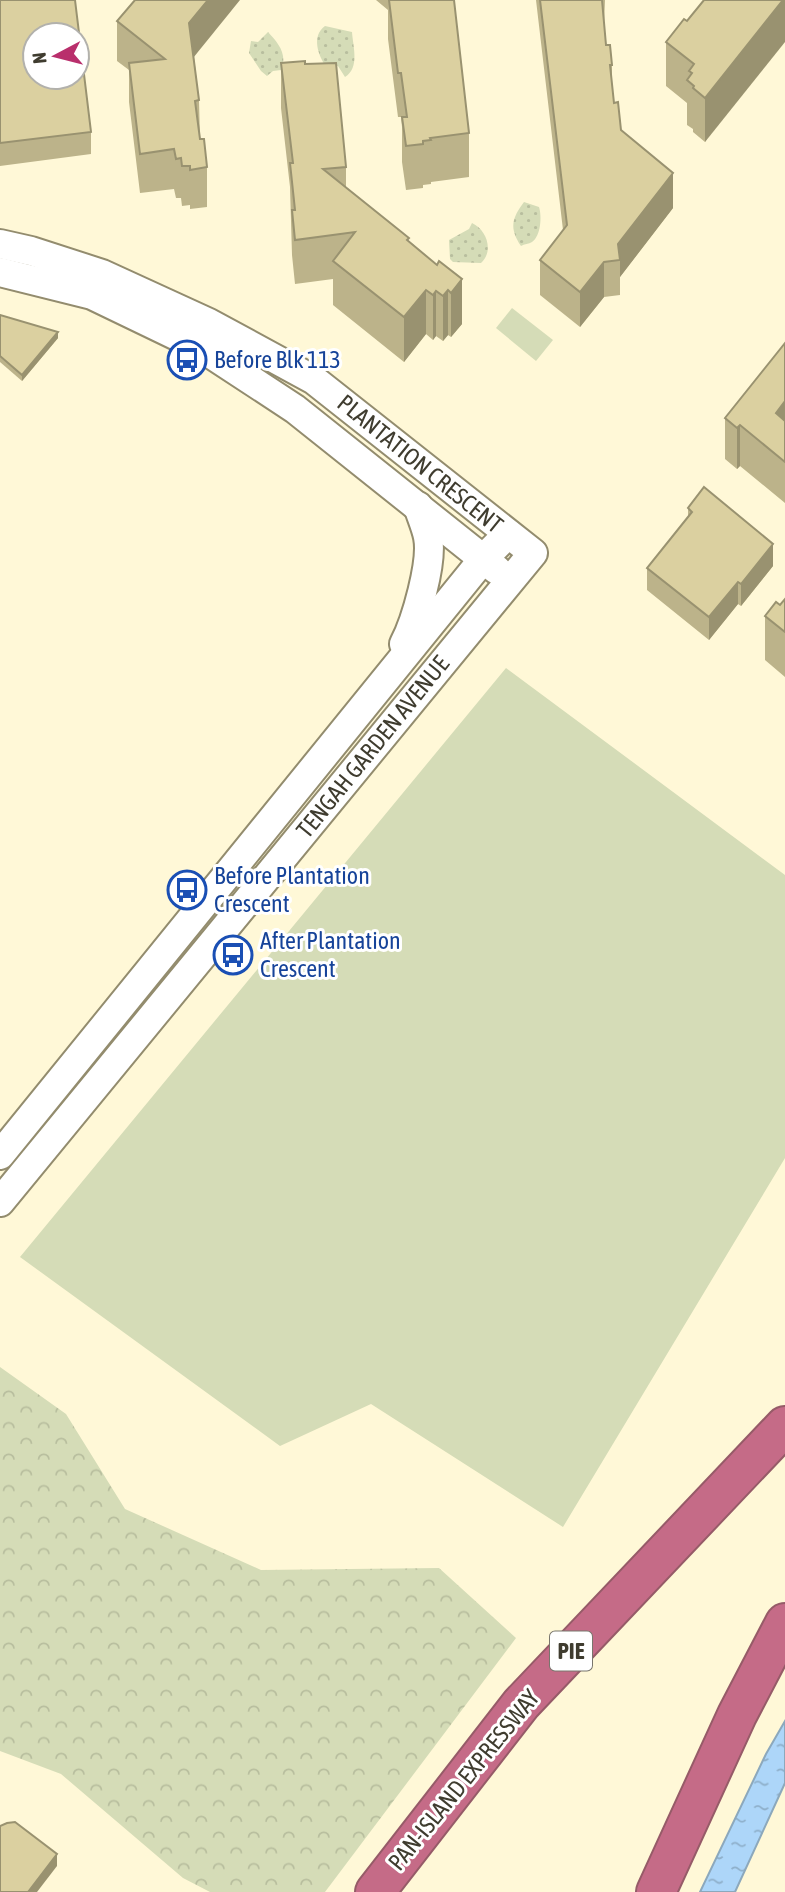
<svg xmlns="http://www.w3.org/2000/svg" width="785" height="1892" font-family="'Asap Condensed',sans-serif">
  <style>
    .green { fill: #d5dcb7 }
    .forest { fill: url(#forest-crowns) }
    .park { fill: url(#park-dots) }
    .water { fill: url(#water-ripples); stroke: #8ca8bc; stroke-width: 2 }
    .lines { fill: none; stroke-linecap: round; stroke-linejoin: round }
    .minor-casing { stroke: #938c6e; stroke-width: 32 }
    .highway-casing { stroke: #965b68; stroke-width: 42 }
    .minor { stroke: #fff; stroke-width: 28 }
    .highway { stroke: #c56b87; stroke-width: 38 }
    .wall { fill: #bcb38a }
    .shaded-wall { fill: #999270 }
    .building { fill: #dbd0a0; stroke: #999270; stroke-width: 2; fill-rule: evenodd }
    .labels { text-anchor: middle; stroke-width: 6; stroke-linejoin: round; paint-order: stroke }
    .shield { fill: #fff; stroke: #79766d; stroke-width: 2 }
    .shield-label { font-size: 23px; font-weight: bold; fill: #3f3c2f }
    .transit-label { font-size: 24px; fill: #164399; stroke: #fff; text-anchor: start }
    .street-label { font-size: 24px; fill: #3f3c2f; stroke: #fff }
  </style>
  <defs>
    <pattern id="forest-crowns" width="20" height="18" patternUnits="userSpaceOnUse" patternTransform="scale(1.75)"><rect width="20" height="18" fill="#d5dcb7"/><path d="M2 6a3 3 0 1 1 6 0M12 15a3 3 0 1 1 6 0" fill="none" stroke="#b8be9e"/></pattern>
    <pattern id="park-dots" width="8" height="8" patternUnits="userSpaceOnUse" patternTransform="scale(1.75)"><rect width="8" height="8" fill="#d5dcb7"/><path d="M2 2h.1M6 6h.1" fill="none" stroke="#b8be9e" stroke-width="1.8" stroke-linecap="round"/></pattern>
    <pattern id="water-ripples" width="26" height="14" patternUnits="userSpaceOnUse" patternTransform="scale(1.75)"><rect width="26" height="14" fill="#add6f9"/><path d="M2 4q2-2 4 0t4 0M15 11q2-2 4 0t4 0" fill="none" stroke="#8eafca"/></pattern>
  </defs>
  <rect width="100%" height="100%" fill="#fff8d7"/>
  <g class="green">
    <polygon points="512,308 553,340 536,361 496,328"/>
    <polygon points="506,668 785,875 785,1158 563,1527 371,1404 280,1446 20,1257"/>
  </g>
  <polygon class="forest" points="0,1367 66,1414 125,1509 261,1570 439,1568 516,1638 325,1892 210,1892 183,1878 61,1774 0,1751"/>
  <g class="park">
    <path d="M325,26L352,32C353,47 360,68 345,77L338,66L327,68C318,56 311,36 325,26Z"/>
    <path d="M268,32C278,43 288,54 281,70L273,71L267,76L261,71L249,53L251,41L258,42Z"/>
    <path d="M524,202L539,207C542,216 541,236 532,242C529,244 524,244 521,246C509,228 512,218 524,202Z"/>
    <path d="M472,223C487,230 494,251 481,263L453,262L450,259L449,240L469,229Z"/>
  </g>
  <polygon class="water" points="785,1721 785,1783 735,1892 700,1892 766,1754"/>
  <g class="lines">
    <defs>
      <g id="minor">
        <polyline points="0,244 31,251 102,274 209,323 314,380 533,553 0,1202"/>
        <polyline points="0,272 92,295 202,348 295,409 497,570"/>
        <path d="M404,644C416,621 433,562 428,537C426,527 421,516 418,506"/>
        <polyline points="0,1155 484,558 508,534"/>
      </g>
      <g id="highway">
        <polyline points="375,1892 521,1704 785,1426"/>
        <polyline points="656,1892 737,1715 785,1623"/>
      </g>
    </defs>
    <use href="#minor" class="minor-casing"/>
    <use href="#highway" class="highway-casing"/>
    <use href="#minor" class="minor"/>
    <use href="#highway" class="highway"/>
  </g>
  <g class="wall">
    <polygon points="0,0 91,132 91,154 0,166"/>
    <polygon points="376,0 454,0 469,133 469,177 431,182 431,184 423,185 423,188 406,190 402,162 402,127 401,117 398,117 388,39 388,10"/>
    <polygon points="536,0 605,0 604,25 606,45 612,65 612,85 614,103 621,130 673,208 620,277 620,295 604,297 580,327 540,295 540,260 563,230"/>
    <polygon points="785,0 705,142 693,132 693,129 687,125 687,103 666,86 666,42 687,21"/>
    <polygon points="117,21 194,57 199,100 200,139 207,167 207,207 190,209 190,205 182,206 181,198 176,198 174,189 140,193 129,102 129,70 117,61"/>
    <polygon points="281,63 305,64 346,167 346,187 437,265 462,279 462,324 451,337 448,335 443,341 436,336 433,340 426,334 404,362 333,305 333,279 295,284 292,255 290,187 281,108"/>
    <polygon points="0,315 58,338 22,381 0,362"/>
    <polygon points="785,343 785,503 740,466 737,469 725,459 725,418"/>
    <polygon points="688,508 773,566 741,606 738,604 709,640 647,590 647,568 688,517"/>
    <polygon points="785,599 785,677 765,660 765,616 780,605"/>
  </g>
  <g class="shaded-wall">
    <polygon points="208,0 240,0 189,63 189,23"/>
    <polygon points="783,0 785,0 785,42 705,142 705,98"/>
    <polygon points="673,173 673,208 620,277 620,260 618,244"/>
    <polygon points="604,262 604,297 580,327 580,292"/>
    <polygon points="462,279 462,324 451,337 451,293"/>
    <polygon points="426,290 426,334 404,362 404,317"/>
    <polygon points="448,290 448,335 443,341 443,296"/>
    <polygon points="436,291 436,336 433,340 433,295"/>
    <polygon points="58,332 58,338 22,381 22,375"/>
    <polygon points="785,401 785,442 776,413"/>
    <polygon points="740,425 740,466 737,469 737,428"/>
    <polygon points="773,544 773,566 741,606 741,584"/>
    <polygon points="738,582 738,604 709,640 709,617"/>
    <polygon points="57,1854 57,1866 37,1892 28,1892"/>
  </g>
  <g class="building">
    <path d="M0,0H75L91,132L0,143ZM35,35H77V77H35Z"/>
    <polygon points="135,0 208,0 189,23 199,100 195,101 200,139 204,139 207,167 190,170 190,166 182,166 181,158 176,159 174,149 140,154 129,63 165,59 117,21"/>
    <polygon points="389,0 454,0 469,133 430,138 431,140 423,141 423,144 406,146 402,117 407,117 401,73 398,73"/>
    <polygon points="540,0 602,0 606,45 610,45 612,65 610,65 614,103 618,102 621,130 673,173 618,244 620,260 604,262 580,292 540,260 567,225"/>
    <polygon points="704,0 783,0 705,98 693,88 694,86 687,80 692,73 689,71 694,64 666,42 684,19 687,21"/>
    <polygon points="305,61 305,64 336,63 346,167 323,169 409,238 407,240 437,265 439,261 462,279 451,293 448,290 443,296 436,291 433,295 426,290 404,317 333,261 355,232 295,240 292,210 295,210 290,163 293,163 281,63"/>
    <polygon points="0,315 58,332 22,375 0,356"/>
    <polygon points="785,343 785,401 776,413 785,421 785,462 740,425 737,428 725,418"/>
    <polygon points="704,487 773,544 741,584 738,582 709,617 647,568 692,512 688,508"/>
    <polygon points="785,599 785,632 765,616 776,602 780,605"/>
    <polygon points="15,1822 57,1854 28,1892 0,1892 0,1826 7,1823"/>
  </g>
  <defs>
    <symbol id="bus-ring" viewBox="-11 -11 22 22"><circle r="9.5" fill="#fff" stroke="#1a4fb4" stroke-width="1.5"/><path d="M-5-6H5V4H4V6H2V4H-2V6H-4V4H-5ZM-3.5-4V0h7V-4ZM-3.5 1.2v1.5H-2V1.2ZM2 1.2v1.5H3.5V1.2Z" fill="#1a4fb4"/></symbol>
  </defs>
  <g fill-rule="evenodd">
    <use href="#bus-ring" x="165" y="338" width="44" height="44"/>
    <use href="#bus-ring" x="165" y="868" width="44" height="44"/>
    <use href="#bus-ring" x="211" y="933" width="44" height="44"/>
  </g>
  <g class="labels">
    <rect class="shield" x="550" y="1631.5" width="42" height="39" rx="5"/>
    <g class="shield-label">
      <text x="571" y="1659">PIE</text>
    </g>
    <g class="transit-label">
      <text x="214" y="368">Before Blk 113</text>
      <text x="214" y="884">Before Plantation<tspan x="214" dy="28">Crescent</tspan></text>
      <text x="260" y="949">After Plantation<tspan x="260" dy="28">Crescent</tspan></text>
    </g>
    <g class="street-label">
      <text transform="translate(420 464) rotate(39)" y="8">PLANTATION CRESCENT</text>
      <text transform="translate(373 747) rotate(-51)" y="8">TENGAH GARDEN AVENUE</text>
      <text transform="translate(464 1780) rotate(-51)" y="8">PAN-ISLAND EXPRESSWAY</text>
    </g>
  </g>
  <g transform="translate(56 56) rotate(263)"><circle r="33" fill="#ffffff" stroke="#b2b1ac" stroke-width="2"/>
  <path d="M0-5L12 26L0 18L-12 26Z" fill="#b92f6c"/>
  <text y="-10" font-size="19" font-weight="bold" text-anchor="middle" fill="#3f3c2f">N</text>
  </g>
</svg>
